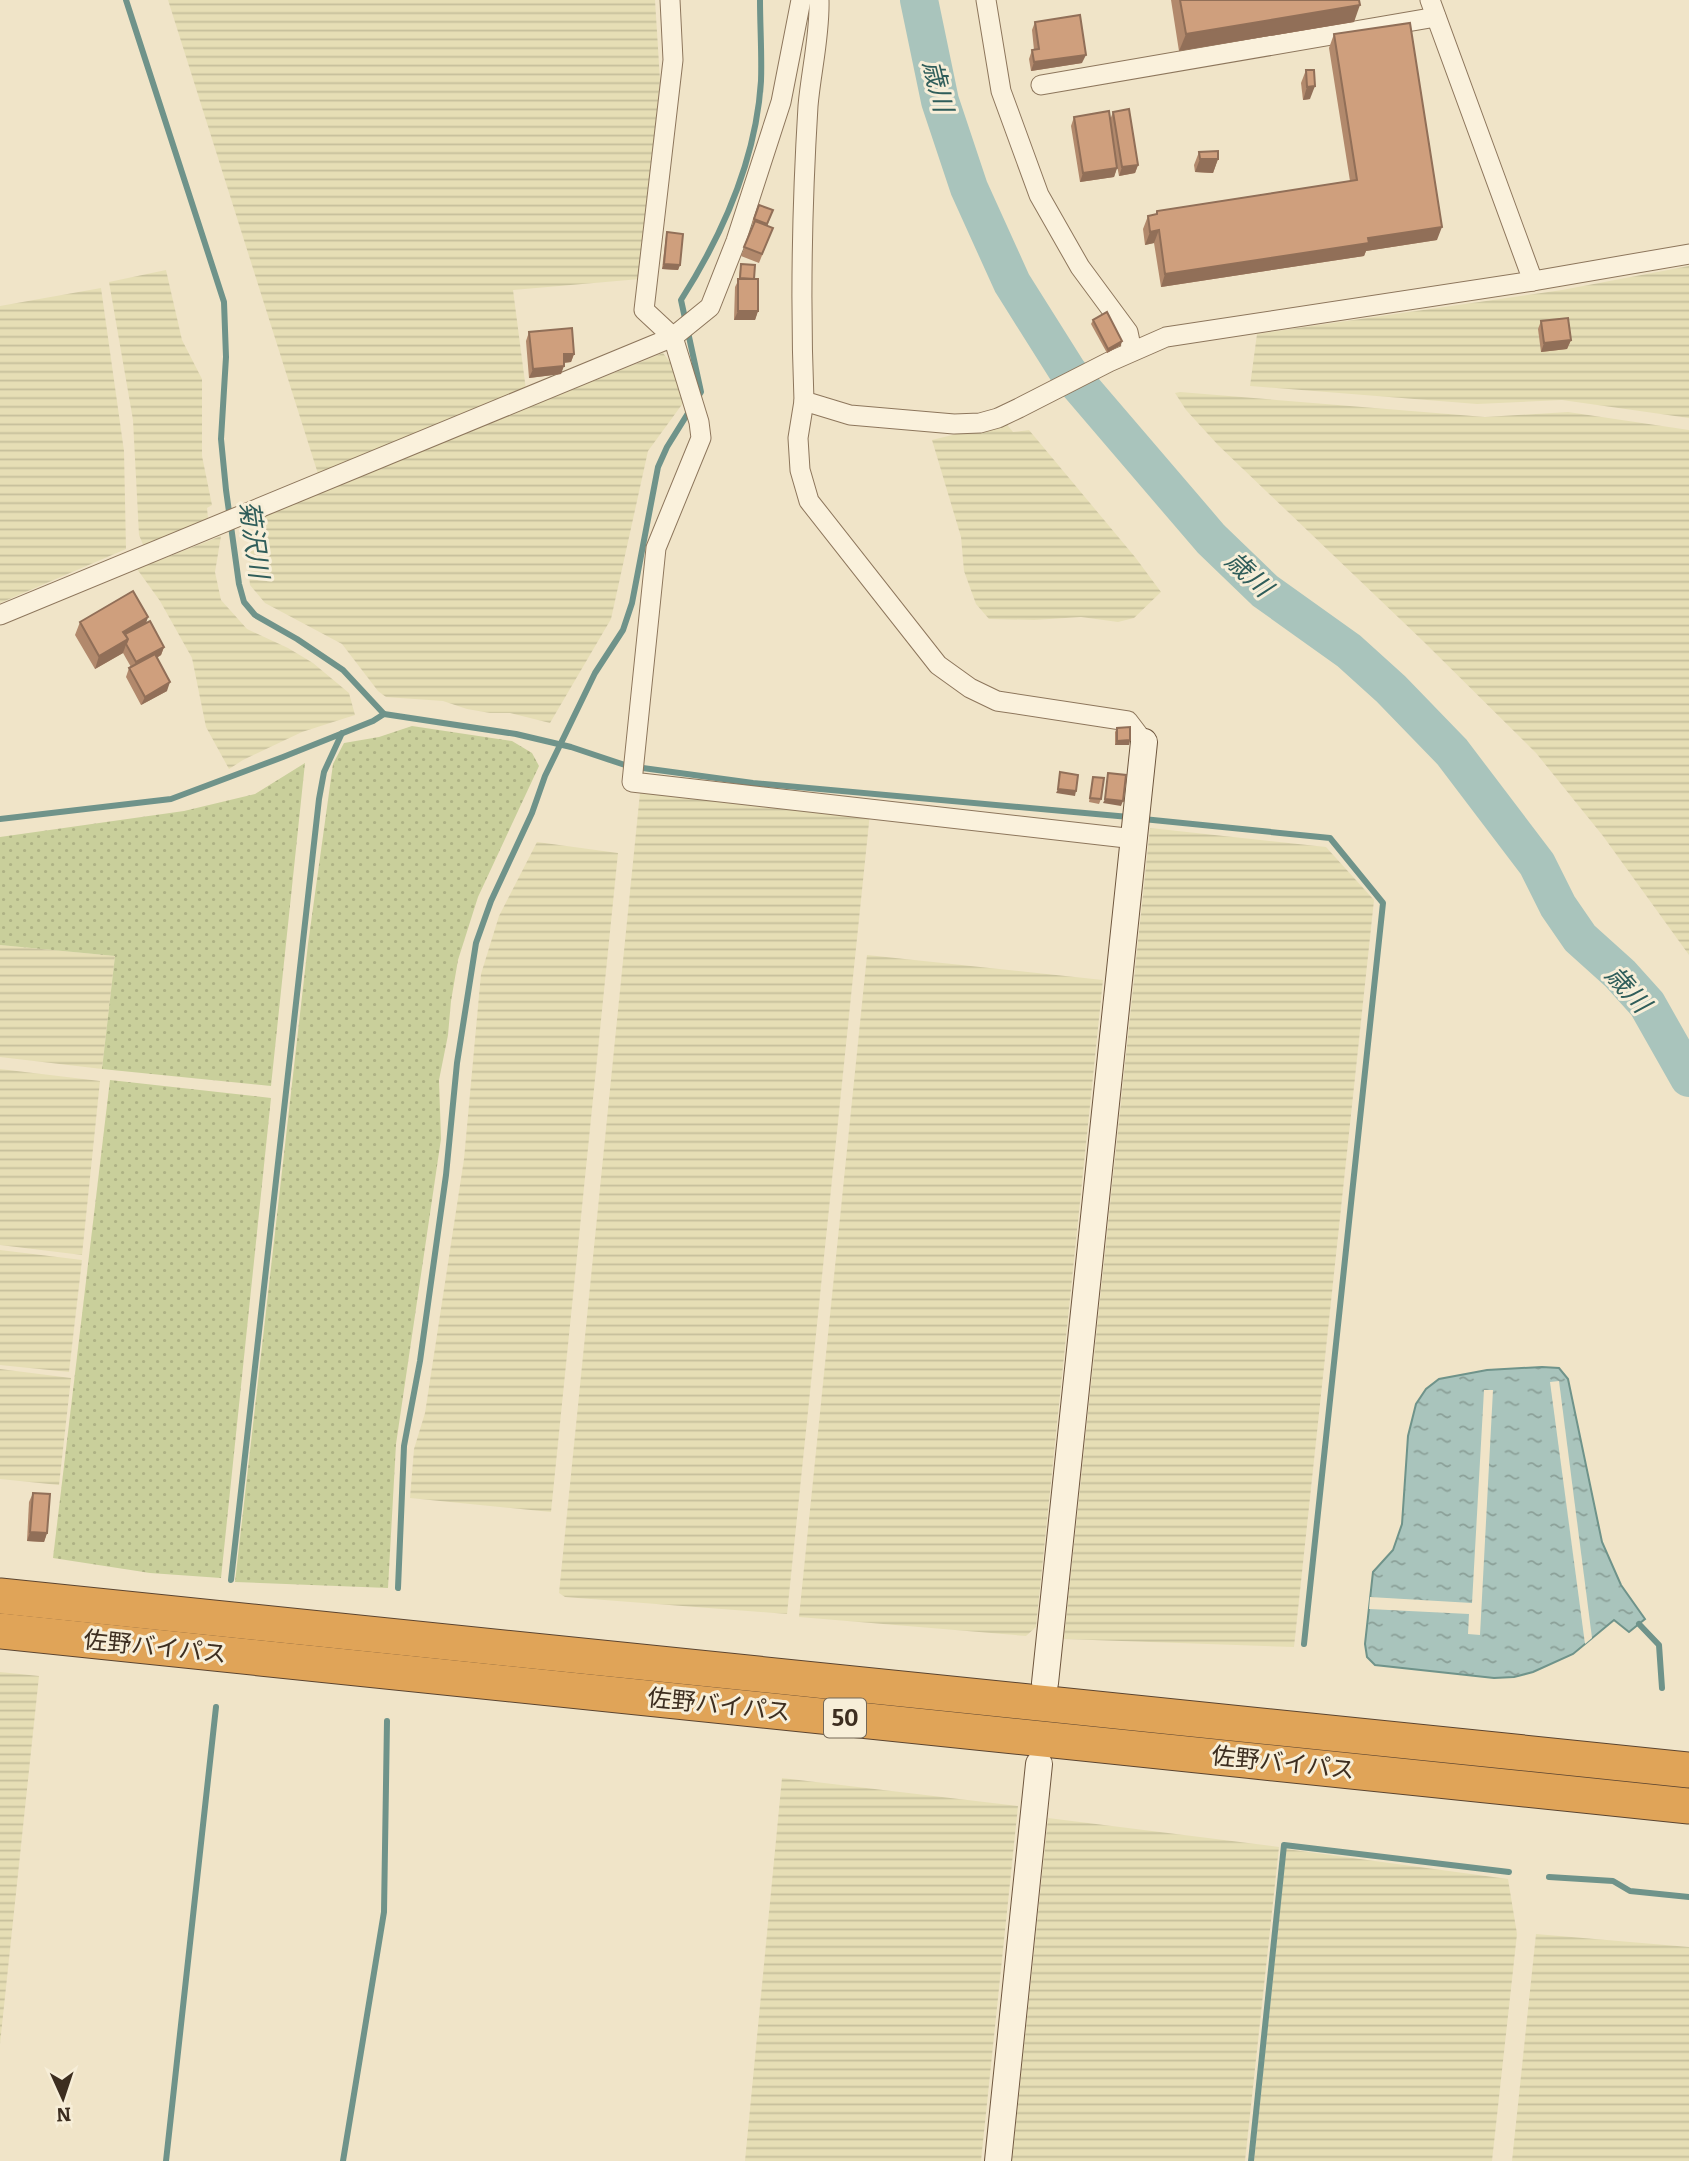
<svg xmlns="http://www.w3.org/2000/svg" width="1689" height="2161" font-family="Bitter,'Noto Sans JP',serif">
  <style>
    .farmland { fill: url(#farmland-rules) }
    .grass { fill: url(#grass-dots) }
    .water { fill: url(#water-ripples); stroke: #6f938a; stroke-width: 2 }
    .pier { fill: #f0e4c8 }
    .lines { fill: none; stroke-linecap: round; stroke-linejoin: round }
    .stream { stroke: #6f938a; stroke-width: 6 }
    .river { stroke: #a9c4bc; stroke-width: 38 }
    .street-casing { stroke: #8d765c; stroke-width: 21 }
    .secondary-casing { stroke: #6f573f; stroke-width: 28 }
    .highway-casing { stroke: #5b4430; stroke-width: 37 }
    .street { stroke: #faf1dc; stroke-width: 19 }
    .secondary { stroke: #faf1dc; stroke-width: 26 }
    .highway { stroke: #e0a458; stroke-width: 35 }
    .wall { fill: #b2896c }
    .shaded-wall { fill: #916f58 }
    .building { fill: #cf9f7d; stroke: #916f58; stroke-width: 2 }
    .labels { text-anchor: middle; stroke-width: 6; stroke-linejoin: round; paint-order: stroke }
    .shield { fill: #f7eed8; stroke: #756857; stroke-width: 2 }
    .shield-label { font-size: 23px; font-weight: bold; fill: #3d2e20 }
    .street-label { font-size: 24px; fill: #3d2e20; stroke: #f7eed8 }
    .water-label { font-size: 26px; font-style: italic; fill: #2f5d5a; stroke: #f7eed8 }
  </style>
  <defs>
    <pattern id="farmland-rules" width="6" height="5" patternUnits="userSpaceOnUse" patternTransform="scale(1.75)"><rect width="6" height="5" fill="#e6deb5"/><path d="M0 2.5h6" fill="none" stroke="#c6bf9b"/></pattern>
    <pattern id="grass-dots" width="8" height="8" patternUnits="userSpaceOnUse" patternTransform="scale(1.75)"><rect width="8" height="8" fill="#c9cf9b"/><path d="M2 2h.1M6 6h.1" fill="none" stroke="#aeb285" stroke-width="1.8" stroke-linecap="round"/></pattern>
    <pattern id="water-ripples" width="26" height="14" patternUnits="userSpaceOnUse" patternTransform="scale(1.75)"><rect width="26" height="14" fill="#a9c4bc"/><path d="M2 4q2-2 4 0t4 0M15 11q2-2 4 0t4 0" fill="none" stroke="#8ba098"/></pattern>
  </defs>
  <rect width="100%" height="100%" fill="#f0e4c8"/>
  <g class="farmland">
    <polygon points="168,0 655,0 660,80 640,279 513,290 526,390 319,477"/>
    <polygon points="1689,266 1689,418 1562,400 1477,404 1250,386 1257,334 1562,290"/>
    <polygon points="166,270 182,340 202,379 202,456 212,505 207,508 208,518 144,547 139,535 133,420 109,282"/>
    <polygon points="101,288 124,451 126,549 0,603 0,306"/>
    <polygon points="663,353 670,362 686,399 648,451 611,619 550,723 510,713 490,713 467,709 443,701 386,697 378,691 342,644 265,603 250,585 248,566 257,517"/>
    <polygon points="1180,392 1485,417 1568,412 1689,430 1689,955 1603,836 1536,753 1423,641 1218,445 1186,410 1175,393"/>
    <polygon points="1005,422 1013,432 1029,430 1135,557 1161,592 1134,618 1118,622 1081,617 1034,620 989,619 976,604 964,571 961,537 932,440"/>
    <polygon points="221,536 215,572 221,600 247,629 288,648 313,663 349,693 355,715 302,732 243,760 229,769 206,727 192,658 160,601 137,569"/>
    <polygon points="646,788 870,813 787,1614 565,1597 559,1593 640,793"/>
    <polygon points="1150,828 1326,847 1374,900 1294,1647 1064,1639"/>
    <polygon points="537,842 618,853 551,1512 410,1498 414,1449 425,1413 464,1159 481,974 499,916"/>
    <polygon points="0,945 115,956 102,1069 0,1057"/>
    <polygon points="867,955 1103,980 1036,1627 1026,1636 799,1617"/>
    <polygon points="0,1069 100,1081 82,1255 0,1245"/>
    <polygon points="0,1250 82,1260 69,1372 0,1365"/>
    <polygon points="0,1369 71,1378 59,1485 0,1479"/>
    <polygon points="0,1672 39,1676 0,2044"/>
    <polygon points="782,1778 1018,1806 981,2161 745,2161"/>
    <polygon points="1048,1818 1279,1847 1245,2161 1012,2161"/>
    <polygon points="1286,1849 1508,1879 1517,1934 1492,2161 1254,2161"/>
    <polygon points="1536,1934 1689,1947 1689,2161 1512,2161"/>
  </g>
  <g class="grass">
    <polygon points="412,726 512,741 532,753 539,766 478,897 458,960 451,1001 448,1035 439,1080 441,1139 396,1444 388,1588 235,1582 308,944 333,764 344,743 379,737"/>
    <polygon points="305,763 271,1086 102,1069 115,956 0,945 0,837 184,811 255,794"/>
    <polygon points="110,1080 271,1098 221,1578 150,1573 53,1558"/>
  </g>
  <polygon class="water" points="1542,1367 1559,1368 1568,1379 1602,1542 1621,1585 1645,1619 1629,1632 1614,1620 1573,1654 1533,1672 1514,1677 1494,1678 1375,1665 1367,1657 1365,1644 1373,1572 1393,1550 1402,1524 1408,1436 1416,1404 1426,1389 1439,1379 1487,1370"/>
  <g class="pier">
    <polygon points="1559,1381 1592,1638 1585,1644 1550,1382"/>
    <polygon points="1484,1390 1493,1390 1480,1635 1468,1634 1469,1614 1369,1609 1370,1597 1472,1603"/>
  </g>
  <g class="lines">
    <g class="stream">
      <path d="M696,400L701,392L681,300C723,234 756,160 761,81C762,54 760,27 760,0"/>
      <polyline points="384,714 516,734 571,747 628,766 753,783 1129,817"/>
      <polyline points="0,819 171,799 283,757 373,721 384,714 343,670 297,639 255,615 244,602 239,584 226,490 221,439 226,357 224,302 126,0"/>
      <polyline points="1143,819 1330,838 1383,903 1304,1644"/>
      <polyline points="231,1580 319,799 324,772 342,733"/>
      <polyline points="398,1588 404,1446 420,1361 446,1175 457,1063 476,943 491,901 532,813 545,776 595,673 623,630 632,603 658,467 667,447 690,410"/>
      <polyline points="1639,1624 1659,1645 1662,1688"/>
      <polyline points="1549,1877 1613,1881 1630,1891 1689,1897"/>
      <polyline points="166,2161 216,1707"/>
      <polyline points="343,2161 384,1912 387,1721"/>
      <polyline points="1251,2161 1284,1845 1509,1872"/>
    </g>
    <polyline class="river" points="919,0 940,101 969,188 1012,283 1068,372 1211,539 1265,591 1349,651 1391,689 1452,752 1537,864 1558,906 1580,938 1620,974 1647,1004 1689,1078"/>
    <defs>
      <g id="street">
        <polyline points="670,0 673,60 644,310 673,337 710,307 736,241 781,102 801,0"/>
        <path d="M819,0C820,36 811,71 808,106C802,204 800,303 804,401L850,415L954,424L980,423L998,418L1019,408L1109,362L1166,337L1533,281"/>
        <polyline points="986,0 1001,91 1039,195 1080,267 1128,332 1132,351"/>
        <polyline points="1430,0 1533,281 1689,254"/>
        <polyline points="1041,85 1436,17"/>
        <polyline points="804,401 798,438 800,470 809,501 938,665 970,688 997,701 1128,721 1144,742"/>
        <polyline points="0,615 673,337 699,422 701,438 656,548 632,782 1135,839"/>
      </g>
      <g id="secondary">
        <polyline points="1045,1683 1144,742"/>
        <polyline points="998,2161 1039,1764"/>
      </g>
      <g id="highway">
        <polyline points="0,1596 1689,1770"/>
        <polyline points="0,1631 1689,1806"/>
      </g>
    </defs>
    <use href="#street" class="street-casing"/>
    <use href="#secondary" class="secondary-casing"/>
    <use href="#highway" class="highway-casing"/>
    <use href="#street" class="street"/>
    <use href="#secondary" class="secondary"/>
    <use href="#highway" class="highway"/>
  </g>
  <g class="wall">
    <polygon points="1171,0 1359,0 1354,22 1179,51"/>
    <polygon points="1035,22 1082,63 1031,71 1029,59 1032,50 1034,50 1032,30"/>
    <polygon points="1334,34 1437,240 1366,251 1364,256 1161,287 1154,243 1145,245 1143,229 1148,216 1156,215 1157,211 1350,181 1329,48"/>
    <polygon points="1306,70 1310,99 1303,100 1301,83"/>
    <polygon points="1113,112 1138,165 1135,173 1119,176 1115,155 1117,168 1114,177 1080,182 1071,126 1074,117 1110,120"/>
    <polygon points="1199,152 1218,159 1213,173 1195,172 1194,165"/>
    <polygon points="759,205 773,210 767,226 773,228 759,263 741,256 754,224 752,223"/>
    <polygon points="667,232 680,265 678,270 662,269 666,236"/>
    <polygon points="741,264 754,279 758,311 755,320 734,320 735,287 739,279 740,269"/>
    <polygon points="1093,320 1121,345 1107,353 1091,324"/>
    <polygon points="1541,321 1571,340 1567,349 1541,352 1538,329"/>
    <polygon points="529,332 574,354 571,362 564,363 561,374 529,378 526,341"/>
    <polygon points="80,622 146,623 164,647 161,655 157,658 167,691 141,705 126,677 129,668 131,667 123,653 95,669 75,635"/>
    <polygon points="1117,728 1130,740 1129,745 1115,745 1115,732"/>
    <polygon points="1093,777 1101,799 1099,804 1089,802"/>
    <polygon points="33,1493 47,1533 44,1542 27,1541 29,1502"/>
  </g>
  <g class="shaded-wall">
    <polygon points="1360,5 1354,22 1179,51 1186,34"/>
    <polygon points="1086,55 1082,63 1031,71 1034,62"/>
    <polygon points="1315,86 1310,99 1303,100 1307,87"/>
    <polygon points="1200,159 1218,159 1213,173 1195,172"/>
    <polygon points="1138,165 1135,173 1119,176 1122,167"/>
    <polygon points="1117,168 1114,177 1080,182 1083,173"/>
    <polygon points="1442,227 1437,240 1366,251 1364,256 1161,287 1165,274 1368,238"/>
    <polygon points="1159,230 1154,243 1145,245 1150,232"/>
    <polygon points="664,264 680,265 678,270 662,269"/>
    <polygon points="738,311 758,311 755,320 734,320"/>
    <polygon points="1571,340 1567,349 1541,352 1544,343"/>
    <polygon points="1122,341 1121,345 1107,353 1108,349"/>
    <polygon points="564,354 574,354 571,362 560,363"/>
    <polygon points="564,366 561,374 529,378 533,369"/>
    <polygon points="148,617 144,630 125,641 123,632"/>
    <polygon points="128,639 123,653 95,669 99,656"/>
    <polygon points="164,647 161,655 133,671 136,662"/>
    <polygon points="170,682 167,691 141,705 145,697"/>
    <polygon points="1130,740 1129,745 1115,745 1117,741"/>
    <polygon points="1058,789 1076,791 1075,796 1056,793"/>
    <polygon points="1105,799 1123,801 1121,806 1103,803"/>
    <polygon points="30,1532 47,1533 44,1542 27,1541"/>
  </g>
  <g class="building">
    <polygon points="1180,0 1359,0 1360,5 1186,34"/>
    <polygon points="1080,15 1086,55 1034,62 1032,50 1039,49 1035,22"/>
    <polygon points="1410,23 1442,227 1368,238 1369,243 1165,274 1159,230 1150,232 1148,216 1157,214 1157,211 1357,180 1334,34"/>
    <polygon points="1306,70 1314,70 1315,86 1307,87"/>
    <polygon points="1129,109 1138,165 1122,167 1113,112"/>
    <polygon points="1109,111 1117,168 1083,173 1074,117"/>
    <polygon points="1218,151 1218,159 1200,159 1199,152"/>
    <polygon points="759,205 773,210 767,224 754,219"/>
    <polygon points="755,221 773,228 762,254 744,247"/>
    <polygon points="667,232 683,234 680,265 664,264"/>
    <polygon points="741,264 755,265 754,279 740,278"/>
    <rect x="738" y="279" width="20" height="32"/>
    <polygon points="1107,312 1122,341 1108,349 1093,320"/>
    <polygon points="1568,318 1571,340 1544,343 1541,321"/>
    <polygon points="572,328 574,354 564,354 564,366 533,369 529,332"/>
    <polygon points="133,591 148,617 123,632 128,639 99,656 80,622"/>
    <polygon points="150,621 164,647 136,662 126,644 128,639 125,634"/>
    <polygon points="155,654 170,682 145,697 129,668"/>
    <polygon points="1130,727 1130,740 1117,741 1117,728"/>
    <polygon points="1060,772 1078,775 1076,791 1058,789"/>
    <polygon points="1108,773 1126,775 1123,801 1105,799"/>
    <polygon points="1093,777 1104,778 1101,799 1090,798"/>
    <polygon points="33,1493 50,1494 47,1533 30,1532"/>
  </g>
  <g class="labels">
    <rect class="shield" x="824" y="1698.5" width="42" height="39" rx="5"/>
    <g class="shield-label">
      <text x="845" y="1726">50</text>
    </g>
    <g class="street-label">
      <text transform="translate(155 1647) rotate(6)" y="8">佐野バイパス</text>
      <text transform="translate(719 1705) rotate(6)" y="8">佐野バイパス</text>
      <text transform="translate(1283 1763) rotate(6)" y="8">佐野バイパス</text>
    </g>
    <g class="water-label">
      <text transform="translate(938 86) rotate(76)" y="9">歳川</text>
      <text transform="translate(254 539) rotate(82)" y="9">菊沢川</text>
      <text transform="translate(1249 574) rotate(43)" y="9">歳川</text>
      <text transform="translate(1628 989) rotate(48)" y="9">歳川</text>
    </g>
  </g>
  <g transform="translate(63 2098) rotate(177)" stroke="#f7eed8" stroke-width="5" paint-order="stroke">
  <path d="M0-5L12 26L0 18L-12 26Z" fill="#3d2e20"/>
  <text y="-10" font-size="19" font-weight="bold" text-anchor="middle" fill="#3d2e20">N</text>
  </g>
</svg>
